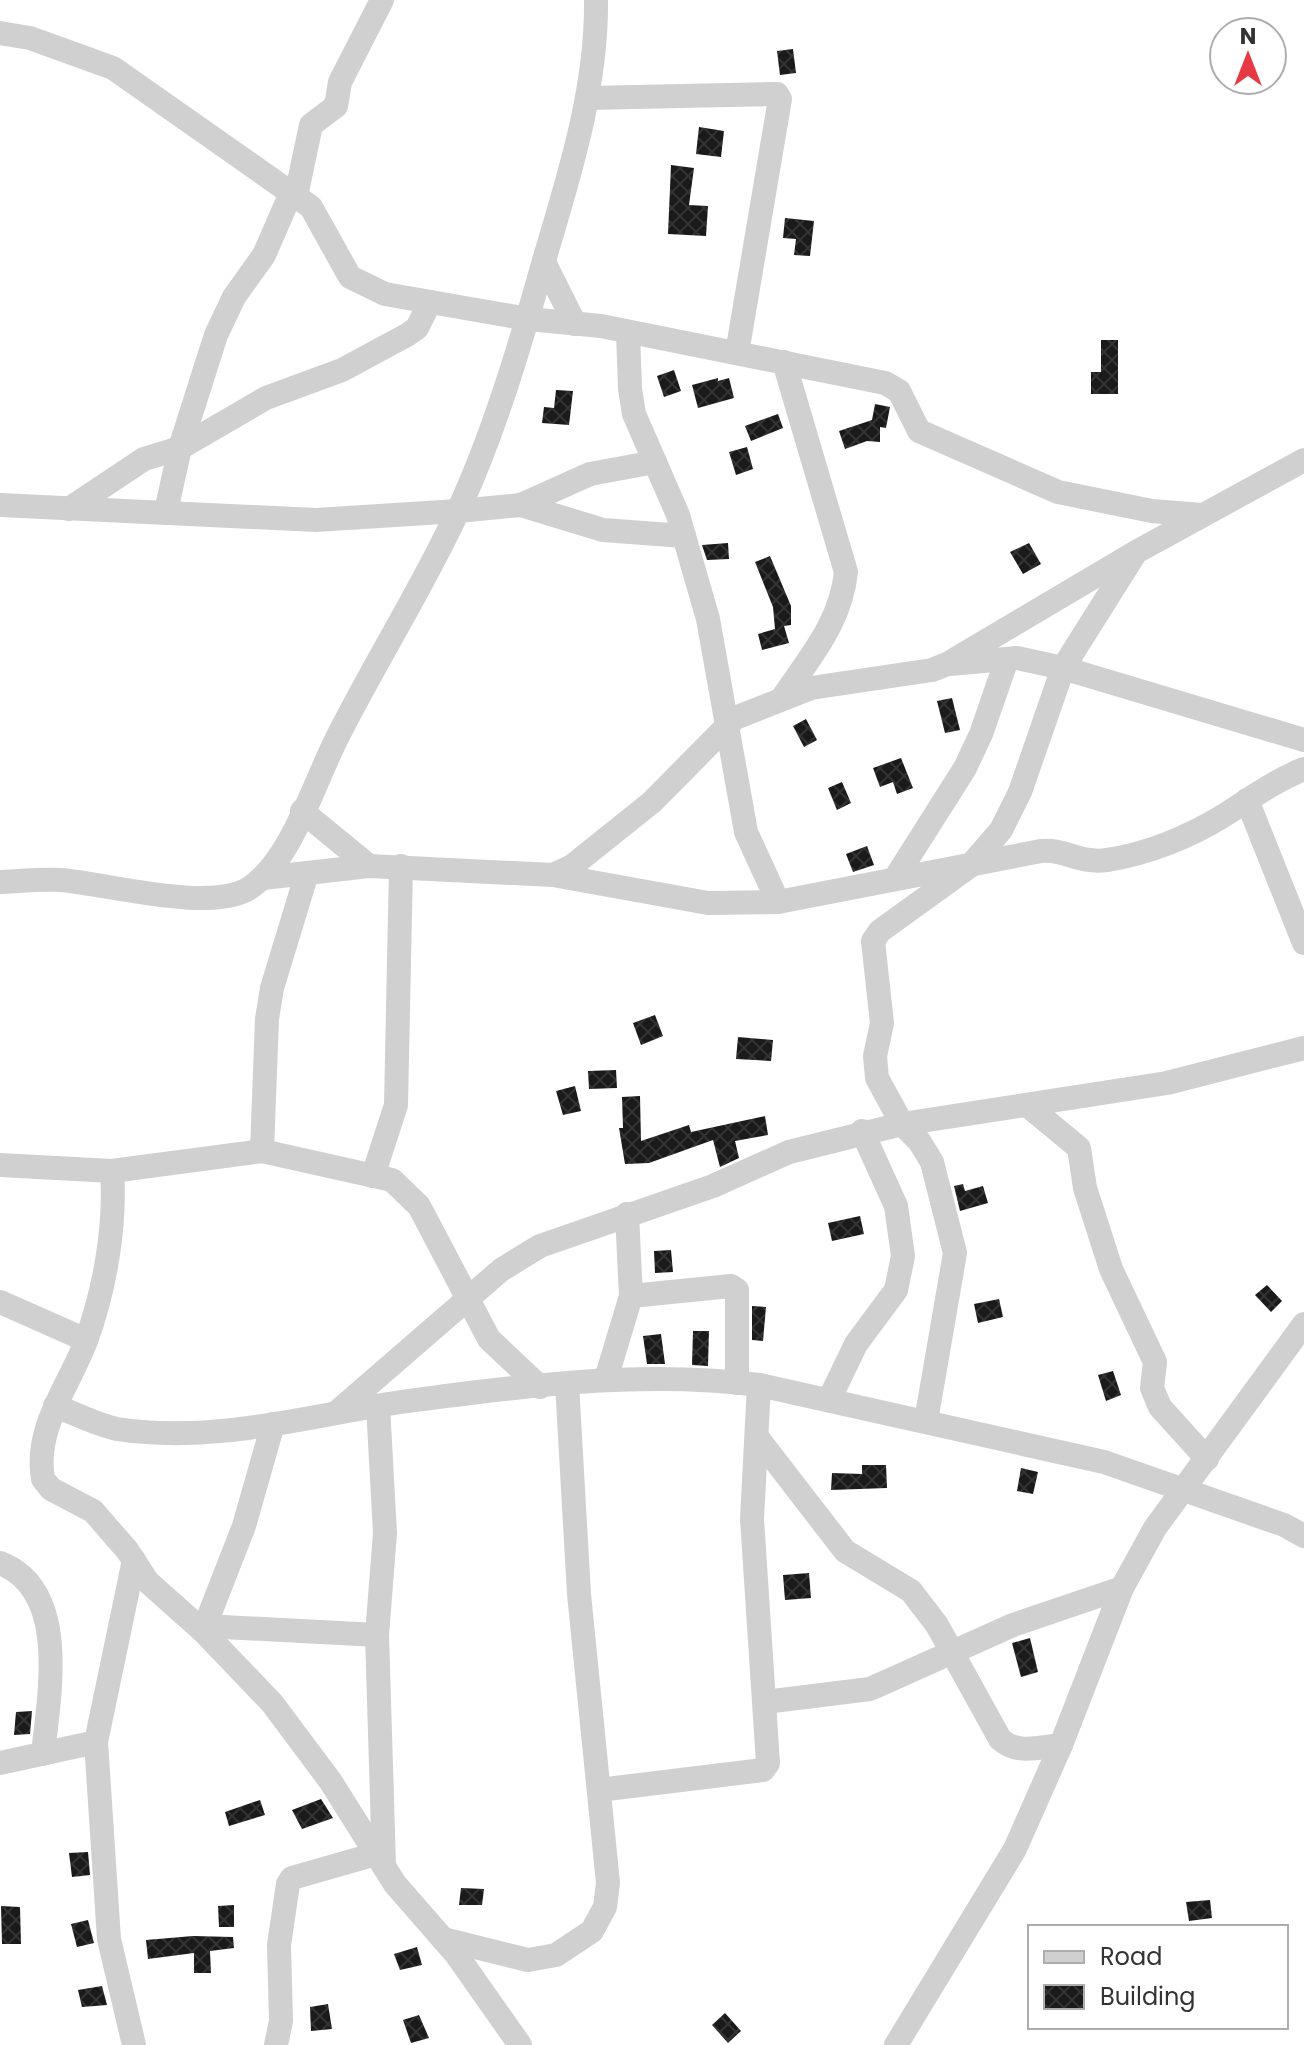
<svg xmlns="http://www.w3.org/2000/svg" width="1304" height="2045" font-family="Poppins,sans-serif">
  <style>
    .building { fill: url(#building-cross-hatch) }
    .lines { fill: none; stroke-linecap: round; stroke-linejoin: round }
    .minor { stroke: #d0d0d0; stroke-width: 24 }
  </style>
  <defs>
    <pattern id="building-cross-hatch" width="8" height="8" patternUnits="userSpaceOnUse" patternTransform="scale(2)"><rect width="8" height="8" fill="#1a1a1a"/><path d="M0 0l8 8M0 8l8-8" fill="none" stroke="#333"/></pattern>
  </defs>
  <rect width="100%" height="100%" fill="#fff"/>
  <g class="building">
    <polygon points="793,49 796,73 780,75 777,51"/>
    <polygon points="699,127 724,131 721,157 696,154"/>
    <polygon points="671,165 694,168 689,205 708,206 706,236 668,234"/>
    <polygon points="785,218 814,221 810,256 794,255 796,239 783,238"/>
    <polygon points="1101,340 1118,340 1118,394 1091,394 1091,372 1101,372"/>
    <polygon points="674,370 681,391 664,397 657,376"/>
    <polygon points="718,378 718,381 729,378 734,398 698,408 692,385"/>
    <polygon points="556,390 573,391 569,425 542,423 544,407 554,408"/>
    <polygon points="875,404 890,407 886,428 880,427 880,442 867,441 845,449 839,431 872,420"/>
    <polygon points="778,414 783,428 751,441 745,426"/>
    <polygon points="747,447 753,469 736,475 729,452"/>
    <polygon points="728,543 729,559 707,560 702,545"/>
    <polygon points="1029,543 1041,564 1023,574 1010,552"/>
    <polygon points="770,556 791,606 791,625 784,626 789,643 762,650 758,634 775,629 773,607 755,562"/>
    <polygon points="952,698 960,730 945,733 937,701"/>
    <polygon points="806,719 817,740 804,747 793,726"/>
    <polygon points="901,758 913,788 897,794 893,782 880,787 873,768"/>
    <polygon points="842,782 851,803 837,810 828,788"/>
    <polygon points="867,846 874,865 853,872 846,854"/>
    <polygon points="655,1015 663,1036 641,1045 633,1023"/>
    <polygon points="738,1037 773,1040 771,1061 736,1059"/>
    <polygon points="616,1070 617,1088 589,1089 588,1071"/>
    <polygon points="575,1086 581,1111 563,1115 556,1091"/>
    <polygon points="640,1096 641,1141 689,1125 691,1132 765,1116 768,1135 735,1141 739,1158 720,1167 713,1140 649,1163 625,1164 619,1128 623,1128 622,1097"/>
    <polygon points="963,1184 965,1191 983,1186 988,1203 960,1211 954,1186"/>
    <polygon points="860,1216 864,1234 832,1241 828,1223"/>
    <polygon points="671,1250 673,1272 655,1273 654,1251"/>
    <polygon points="1267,1285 1282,1301 1271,1312 1255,1295"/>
    <polygon points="999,1299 1003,1317 978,1323 974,1304"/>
    <polygon points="752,1306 766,1307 763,1341 752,1340"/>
    <polygon points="693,1331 709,1331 708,1366 692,1365"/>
    <polygon points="661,1334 665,1364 647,1364 643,1336"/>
    <polygon points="1113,1371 1121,1395 1106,1401 1098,1375"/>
    <polygon points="862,1465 886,1465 887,1488 831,1490 832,1473 862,1474"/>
    <polygon points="1021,1468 1038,1472 1033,1494 1017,1491"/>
    <polygon points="809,1573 811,1598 785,1600 783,1575"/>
    <polygon points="1030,1638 1038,1672 1021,1677 1012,1643"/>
    <polygon points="32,1711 30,1734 14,1735 16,1712"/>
    <polygon points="321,1799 333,1818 302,1829 292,1810"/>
    <polygon points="260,1800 265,1815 229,1826 225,1812"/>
    <polygon points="88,1852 90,1875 72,1877 69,1853"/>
    <polygon points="461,1888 484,1889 482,1905 459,1905"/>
    <polygon points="1210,1900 1212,1918 1189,1921 1186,1902"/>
    <polygon points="234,1905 234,1927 219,1927 218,1906"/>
    <polygon points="1,1906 20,1907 21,1944 2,1944"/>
    <polygon points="88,1920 94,1943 77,1947 71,1924"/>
    <polygon points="193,1936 233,1937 234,1948 210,1951 211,1973 194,1973 194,1953 148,1959 146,1940"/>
    <polygon points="417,1947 422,1965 400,1970 394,1954"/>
    <polygon points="102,1986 107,2005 82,2007 78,1990"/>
    <polygon points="328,2004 332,2029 311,2031 310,2007"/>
    <polygon points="725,2013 741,2031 728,2043 712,2025"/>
    <polygon points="419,2015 429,2038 411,2043 403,2020"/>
  </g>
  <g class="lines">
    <g class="minor">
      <polyline points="0,33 30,38 113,68 311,207 350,277 385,294 528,319 601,326 885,383 899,391 919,431 1058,492 1152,511 1202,515"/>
      <polyline points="588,98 777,94 780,99 737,353"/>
      <polyline points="296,196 311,125 336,106 340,82 382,0"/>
      <polyline points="544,262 575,324"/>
      <polyline points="628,332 630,389 634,414 678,515 708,619 746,832 778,902"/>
      <polyline points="0,505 316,520 458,511 521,505 590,474 655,462"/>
      <polyline points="521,505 603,530 684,536"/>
      <polyline points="69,509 144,459 180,448 266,398 342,370 407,335 417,328 430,302"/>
      <polyline points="166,511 180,448 216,335 234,297 264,255 291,193"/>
      <polyline points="950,664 1017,658 1063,668 1304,740"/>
      <path d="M783,697C810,657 841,622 846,572L784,362"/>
      <polyline points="1247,800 1304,943"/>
      <polyline points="302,811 369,866"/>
      <path d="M553,875L708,903L778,902L1041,851C1064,848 1078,864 1107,860C1147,854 1189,837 1223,816C1250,799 1274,781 1304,769"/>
      <polyline points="896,877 965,768 981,734 1007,659"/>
      <polyline points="263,878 369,866 553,875 572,866 652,802 735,718 811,688 932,670 947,664 1136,552 1304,460"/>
      <path d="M0,882C20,881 41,879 61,880C108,884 208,912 248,889C291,862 314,783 337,738C375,662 422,589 458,511C495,431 521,342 545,257C570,173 597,88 596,0"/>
      <polyline points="1027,1105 1079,1148 1085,1188 1111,1269 1155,1362 1152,1388 1160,1407 1207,1459"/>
      <polyline points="262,1151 267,1019 272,988 307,873"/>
      <polyline points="0,1165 112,1171 262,1151 392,1180 419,1206 489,1339 540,1387"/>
      <path d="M112,1171C116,1225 105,1289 86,1341C69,1386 34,1428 43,1479L51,1489L93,1511L127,1550L148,1582L203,1631L272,1703L331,1782L395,1884L456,1954L520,2045"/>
      <polyline points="373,1176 396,1105 401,866"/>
      <polyline points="631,1296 731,1286 737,1290 737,1383"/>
      <polyline points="0,1302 86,1340"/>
      <polyline points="606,1379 631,1296 627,1214"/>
      <polyline points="829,1400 856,1344 896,1290 903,1256 896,1206 862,1131"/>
      <path d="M55,1406C74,1413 97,1425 117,1429C214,1444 307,1416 401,1402C520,1386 640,1370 759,1385L1104,1462L1284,1525L1304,1536"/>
      <polyline points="378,1406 385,1533 377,1635 384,1864"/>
      <polyline points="337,1412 501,1270 540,1246 713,1186 789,1152 902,1124 1167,1083 1304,1048"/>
      <polyline points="926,1421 955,1253 932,1162 919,1141 902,1124 877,1078 875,1056 882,1023 873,941 880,931 970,866 1001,830 1020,792 1063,668 1134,555"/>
      <path d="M757,1437L845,1551L911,1591L937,1625L1000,1739C1017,1755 1040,1747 1061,1745"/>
      <polyline points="134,1560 96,1742 109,1939 134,2045"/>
      <path d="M0,1563C70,1590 49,1695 43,1754"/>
      <polyline points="205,1626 377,1635"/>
      <polyline points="203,1631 244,1526 273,1424"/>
      <polyline points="765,1702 870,1689 1013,1625 1122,1588"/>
      <polyline points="0,1763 96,1742"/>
      <polyline points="599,1790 763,1770 768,1763 752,1519 759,1385"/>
      <polyline points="443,1939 528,1960 556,1955 592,1931 605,1907 608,1883 579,1594 567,1384"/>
      <polyline points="276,2045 281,2021 279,1945 288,1884 292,1878 376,1854"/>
      <polyline points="896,2045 1015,1849 1061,1745 1122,1588 1155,1528 1304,1324"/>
    </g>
  </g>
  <rect x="1028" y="1925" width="260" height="104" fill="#ffffff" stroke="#adadad" stroke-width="2"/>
  <rect x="1044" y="1951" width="40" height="12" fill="#d0d0d0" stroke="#adadad" stroke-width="2"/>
  <text x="1100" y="1965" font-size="24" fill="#333333">Road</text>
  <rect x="1044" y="1985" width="40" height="24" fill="url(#building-cross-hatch)" stroke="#adadad" stroke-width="2"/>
  <text x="1100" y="2005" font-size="24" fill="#333333">Building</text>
  <g transform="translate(1248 56)"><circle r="38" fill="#ffffff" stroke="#adadad" stroke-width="2"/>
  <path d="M0-6L14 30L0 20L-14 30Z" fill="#e63946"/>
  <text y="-12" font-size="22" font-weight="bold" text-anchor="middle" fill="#333333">N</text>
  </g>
</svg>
